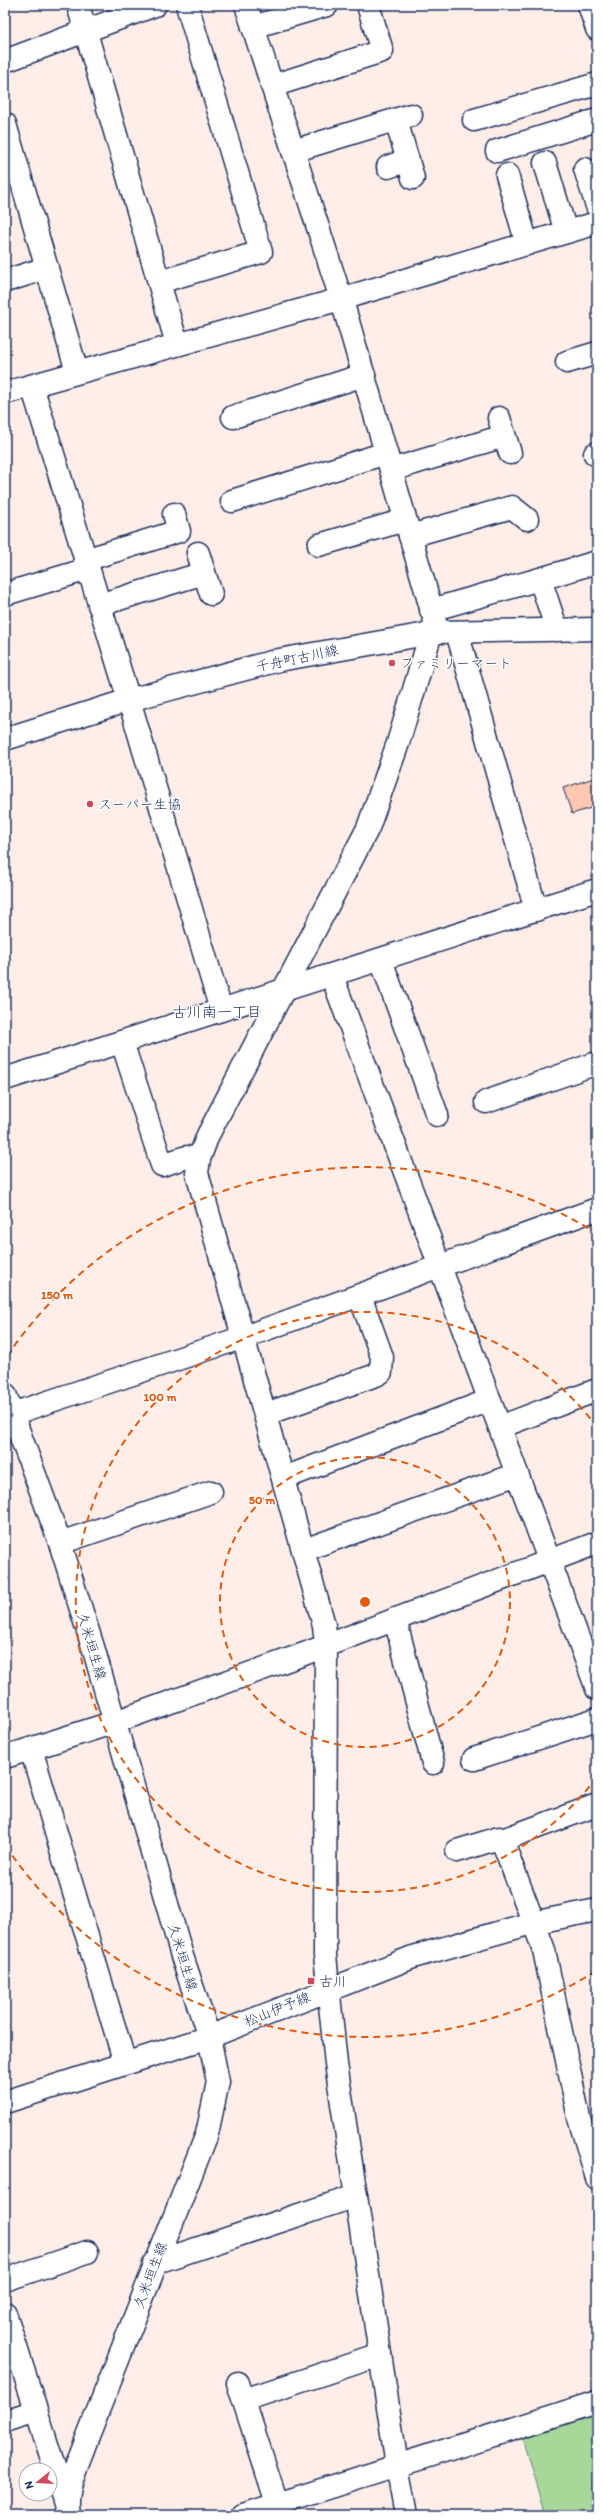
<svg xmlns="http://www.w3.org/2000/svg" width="602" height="2520" font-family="Itim,'Klee One',sans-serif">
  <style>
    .green { fill: #a7d899; stroke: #61847c }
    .building { fill: #fdc7b0; stroke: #1b2f5e }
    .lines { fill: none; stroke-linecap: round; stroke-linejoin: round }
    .minor-casing { stroke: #1b2f5e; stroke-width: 25 }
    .tertiary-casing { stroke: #1b2f5e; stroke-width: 25 }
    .secondary-casing { stroke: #1b2f5e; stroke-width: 25 }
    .primary-casing { stroke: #1b2f5e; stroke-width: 25 }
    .minor { stroke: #fff; stroke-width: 22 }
    .tertiary { stroke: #fff; stroke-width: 22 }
    .secondary { stroke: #fff; stroke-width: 22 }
    .primary { stroke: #fff; stroke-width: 22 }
    .ring { fill: none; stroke: #e8590c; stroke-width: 2; stroke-dasharray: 7 5 }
    .poi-dot { fill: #d1495b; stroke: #fff; stroke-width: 1.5 }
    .labels { text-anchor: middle; stroke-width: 3; stroke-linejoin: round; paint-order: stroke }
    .street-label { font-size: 14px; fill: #1b2f5e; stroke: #fff }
    .poi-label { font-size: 14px; fill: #1b2f5e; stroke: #fff; text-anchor: start }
    .neighbourhood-label { font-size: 15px; fill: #1b2f5e; stroke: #fff }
    .centre { fill: #e8590c; stroke: #fff; stroke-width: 2 }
    .ring-label { font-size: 12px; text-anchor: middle; font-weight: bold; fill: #e8590c; stroke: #fff; stroke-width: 3; stroke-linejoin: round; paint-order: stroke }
  </style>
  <rect width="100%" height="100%" fill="#feeee7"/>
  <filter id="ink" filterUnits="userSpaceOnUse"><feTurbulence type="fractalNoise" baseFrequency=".025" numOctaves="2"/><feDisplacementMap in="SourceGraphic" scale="8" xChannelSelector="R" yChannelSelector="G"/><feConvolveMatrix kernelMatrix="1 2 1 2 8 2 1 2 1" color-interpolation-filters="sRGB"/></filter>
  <g filter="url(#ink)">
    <polygon class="green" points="597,2413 597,2515 546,2515 523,2437"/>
    <polygon class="building" points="597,777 597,806 572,814 563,788"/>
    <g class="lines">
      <defs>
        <g id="minor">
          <polyline points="78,5 177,344"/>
          <polyline points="246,5 345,311 438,632"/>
          <polyline points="589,5 597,29"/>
          <polyline points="253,27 327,5"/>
          <polyline points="5,61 155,5"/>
          <polyline points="272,86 382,51 368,5"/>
          <polyline points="396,120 413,178"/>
          <polyline points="474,120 597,84"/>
          <polyline points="5,124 77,372"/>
          <polyline points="293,151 411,115"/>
          <polyline points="497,151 597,120"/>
          <polyline points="545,163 566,232"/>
          <polyline points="388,167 408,160"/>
          <polyline points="585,169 597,206"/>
          <polyline points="507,175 527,244"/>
          <polyline points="5,281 47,268"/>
          <polyline points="159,282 261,252 187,5"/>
          <polyline points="567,362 597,353"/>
          <polyline points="32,386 129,700 221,1010"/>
          <polyline points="5,393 341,299 597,223"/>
          <polyline points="233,417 364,375"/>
          <polyline points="499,418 510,453"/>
          <polyline points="595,454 597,454"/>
          <polyline points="391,470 504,436"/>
          <polyline points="232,501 386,453"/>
          <polyline points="410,536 512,507 527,519"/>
          <polyline points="319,545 405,520"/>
          <polyline points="198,553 211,594"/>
          <polyline points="85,560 179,531 174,514"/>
          <polyline points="5,594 88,569"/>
          <polyline points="99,605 204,573"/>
          <polyline points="431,610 540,579"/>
          <polyline points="557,630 540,579 597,562"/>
          <polyline points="457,632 536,910"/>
          <polyline points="381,960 437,1115"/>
          <polyline points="332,976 597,1689"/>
          <polyline points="122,1042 162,1165 187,1157 199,1159"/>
          <polyline points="5,1079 597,890"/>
          <polyline points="486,1102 597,1063"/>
          <polyline points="5,1414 24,1410 244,1337 597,1209"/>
          <polyline points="266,1414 376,1375 381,1372 382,1357 360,1296"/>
          <polyline points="500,1427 597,1390"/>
          <polyline points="284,1478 490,1400"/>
          <polyline points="60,1543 211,1492"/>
          <polyline points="304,1550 517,1474"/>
          <polyline points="395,1619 433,1763"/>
          <polyline points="31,1749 125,2063"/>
          <polyline points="5,1757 115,1722 304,1654 597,1543"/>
          <polyline points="474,1759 597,1719"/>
          <polyline points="597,1805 502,1840 544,1950 579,2118 597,2178"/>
          <polyline points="457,1851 499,1838 502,1840"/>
          <polyline points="154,2263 356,2196"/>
          <polyline points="5,2280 87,2252"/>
          <polyline points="5,2313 67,2507"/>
          <polyline points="238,2383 277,2503"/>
          <polyline points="244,2400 380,2355"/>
          <polyline points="5,2421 36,2411"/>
          <polyline points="243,2515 597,2402"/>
          <polyline points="406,2515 397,2466 336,2064 325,1955 326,1645 324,1625 197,1173 199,1159 208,1135 368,828 398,743 431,633"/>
        </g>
        <polyline id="tertiary" points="5,739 129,700 279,660 438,632 597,629"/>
        <path id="secondary" d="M5,1394L60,1543L93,1647L182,1956L209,2037L218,2082L207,2134L86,2441C79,2462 62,2493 70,2515"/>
        <polyline id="primary" points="5,2102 209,2037 413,1957 532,1923 597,1910"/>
      </defs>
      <use href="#minor" class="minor-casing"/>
      <use href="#tertiary" class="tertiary-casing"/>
      <use href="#secondary" class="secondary-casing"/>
      <use href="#primary" class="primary-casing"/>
      <use href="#minor" class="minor"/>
      <use href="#tertiary" class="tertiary"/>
      <use href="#secondary" class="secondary"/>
      <use href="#primary" class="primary"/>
    </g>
  </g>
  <g class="ring">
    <circle cx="365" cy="1602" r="145"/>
    <path d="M597 1777A290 290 0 1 1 597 1427"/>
    <path d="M596 1971A435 435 0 0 1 7 1848M7 1356A435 435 0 0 1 596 1233"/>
  </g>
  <g class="poi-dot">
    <circle cx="392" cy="663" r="4"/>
    <circle cx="90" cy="804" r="4"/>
    <rect x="307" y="1977" width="8" height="8" rx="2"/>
  </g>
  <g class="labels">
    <g class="street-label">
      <text transform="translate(297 658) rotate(-12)" y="5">千舟町古川線</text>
      <text transform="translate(92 1646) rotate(73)" y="5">久米垣生線</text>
      <text transform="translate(183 1957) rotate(73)" y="5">久米垣生線</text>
      <text transform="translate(277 2009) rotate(-22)" y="5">松山伊予線</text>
      <text transform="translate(150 2275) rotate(-69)" y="5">久米垣生線</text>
    </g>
    <g class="poi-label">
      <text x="400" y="668">ファミリーマート</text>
      <text x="98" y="809">スーパー生協</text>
      <text x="319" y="1986">古川</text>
    </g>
    <g class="neighbourhood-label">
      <text x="217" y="1017">古川南一丁目</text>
    </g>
  </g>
  <circle cx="365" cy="1602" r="6" class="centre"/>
  <g class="ring-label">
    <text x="57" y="1299">150 m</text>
    <text x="160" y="1401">100 m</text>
    <text x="262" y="1504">50 m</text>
  </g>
  <rect width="602" height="2520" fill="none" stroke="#fff" stroke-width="20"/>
  <rect x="10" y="10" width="582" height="2500" fill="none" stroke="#1b2f5e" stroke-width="1.5" filter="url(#ink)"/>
  <g transform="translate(38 2482) rotate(252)"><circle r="19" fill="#ffffff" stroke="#a4acbf"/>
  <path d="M0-3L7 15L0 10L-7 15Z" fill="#d1495b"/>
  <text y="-6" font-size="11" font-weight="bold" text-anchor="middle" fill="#1b2f5e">N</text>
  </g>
</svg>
